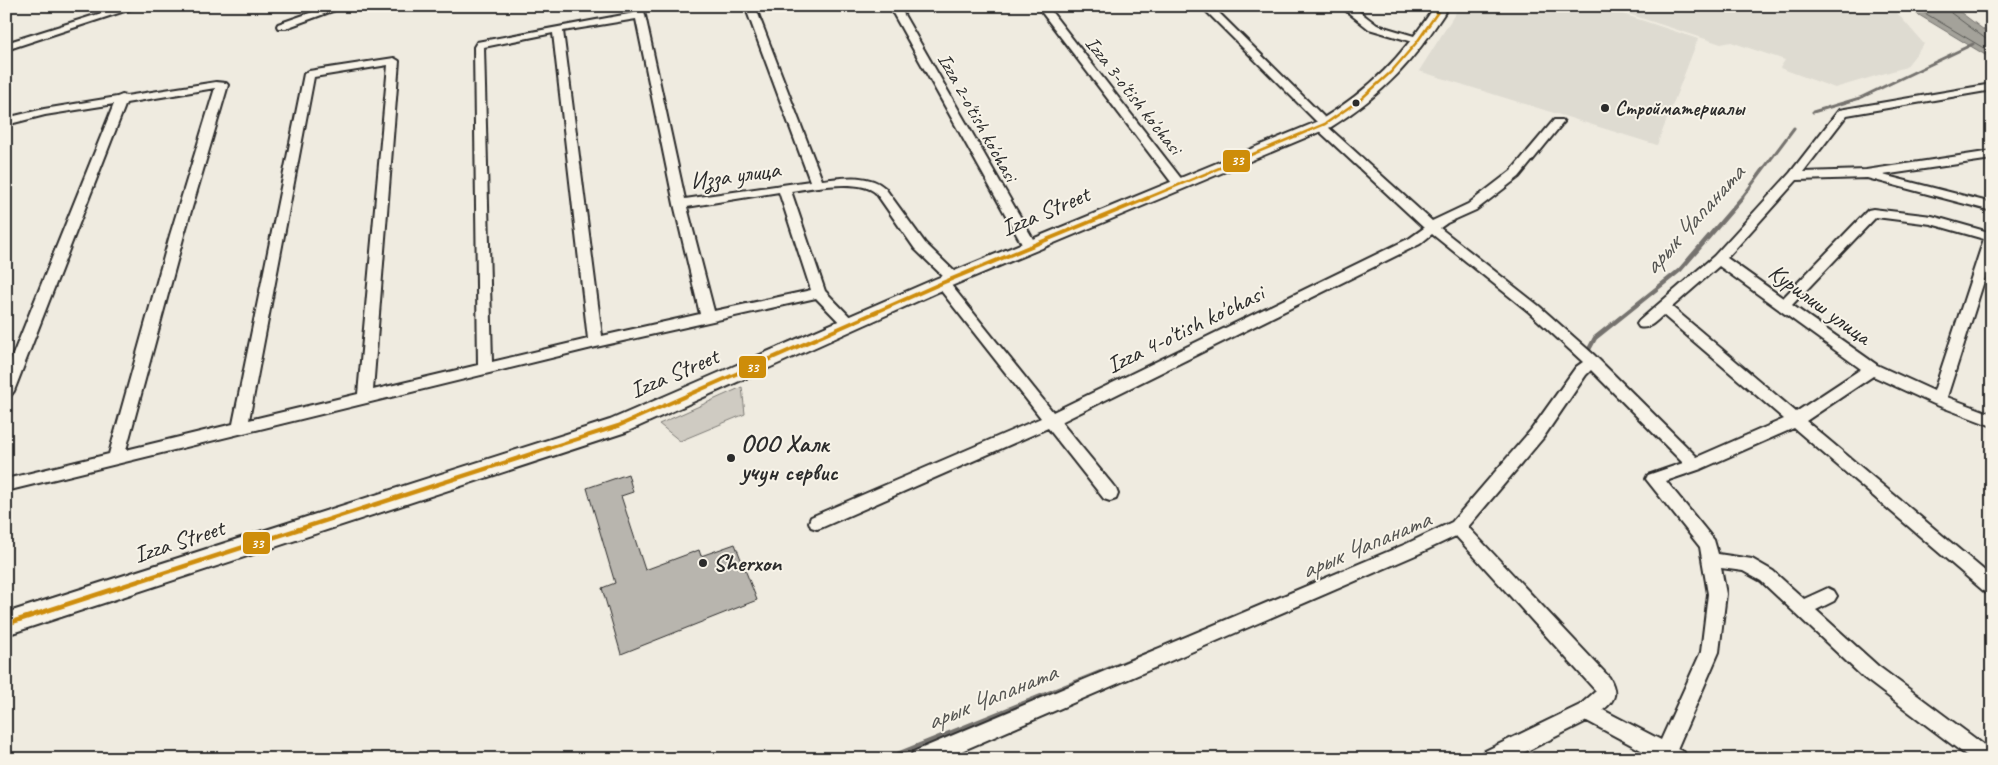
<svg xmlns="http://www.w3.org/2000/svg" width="1998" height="765" font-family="Caveat,sans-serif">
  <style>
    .built { fill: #dedbd1 }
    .green { fill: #cfcbc2; stroke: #7d7b76 }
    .water { fill: #a4a29a; stroke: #74726e }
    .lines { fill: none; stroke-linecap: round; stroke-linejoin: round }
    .shore { stroke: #5b5b57; stroke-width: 1 }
    .stream-far2 { stroke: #74726e; stroke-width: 3 }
    .stream-far1 { stroke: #74726e; stroke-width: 4.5 }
    .stream { stroke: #74726e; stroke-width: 5 }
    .building { fill: #b8b5ae; stroke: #2b2b2b }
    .street-casing { stroke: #2b2b2b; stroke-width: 4 }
    .secondary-casing { stroke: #2b2b2b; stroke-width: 4 }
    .street { fill: #f7f3e8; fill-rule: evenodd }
    .secondary { fill: #f7f3e8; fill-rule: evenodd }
    .bus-1-far2-casing { stroke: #f7f3e8; stroke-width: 5 }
    .bus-1-far1-casing { stroke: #f7f3e8; stroke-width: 8 }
    .bus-1-casing { stroke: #f7f3e8; stroke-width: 8 }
    .bus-1-far2 { stroke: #ce8d09; stroke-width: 2.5 }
    .bus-1-far1 { stroke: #ce8d09; stroke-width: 4 }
    .bus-1 { stroke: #ce8d09; stroke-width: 4.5 }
    .bus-dot { fill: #2b2b2b; stroke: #f7f3e8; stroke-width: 2 }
    .labels { text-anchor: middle; stroke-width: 4; stroke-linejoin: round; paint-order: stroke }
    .far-street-label { font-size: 20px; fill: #2b2b2b; stroke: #f7f3e8 }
    .far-poi-label { font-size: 20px; font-weight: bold; fill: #2b2b2b; stroke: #f7f3e8; text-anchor: start }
    .street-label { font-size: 24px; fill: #2b2b2b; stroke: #f7f3e8 }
    .poi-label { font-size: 24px; font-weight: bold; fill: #2b2b2b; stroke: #f7f3e8; text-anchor: start }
    .water-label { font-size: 25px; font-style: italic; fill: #555552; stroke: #f7f3e8 }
    .line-badge { stroke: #f7f3e8; stroke-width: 2 }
    .badge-label { font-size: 14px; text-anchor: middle; font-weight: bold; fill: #fff }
  </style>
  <rect width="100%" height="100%" fill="#efebe0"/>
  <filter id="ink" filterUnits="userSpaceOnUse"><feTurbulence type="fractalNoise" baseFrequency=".02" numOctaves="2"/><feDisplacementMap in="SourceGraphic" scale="10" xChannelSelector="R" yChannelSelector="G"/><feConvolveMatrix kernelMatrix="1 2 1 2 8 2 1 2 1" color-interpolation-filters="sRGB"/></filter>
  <g filter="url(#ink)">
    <g class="built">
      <polygon points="1460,6 1599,6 1698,39 1657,145 1419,71"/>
      <polygon points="1604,6 1891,6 1924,44 1906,67 1835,88 1780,68 1785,60 1731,42 1721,44"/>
    </g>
    <polygon class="green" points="742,387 745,414 680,441 659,424"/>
    <polygon class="water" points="1904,6 1952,6 1992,36 1992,59"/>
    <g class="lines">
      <g class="shore">
        <polyline points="1913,6 1992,53"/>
        <polyline points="1948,6 1951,13 1986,39 1992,40"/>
      </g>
      <g class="stream-far2">
        <polyline points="1813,112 1860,98 1973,44"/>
        <polyline points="1741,199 1794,128"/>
      </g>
      <polyline class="stream-far1" points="1579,368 1595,338 1680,270 1742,198"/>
      <polyline class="stream" points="886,759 1156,650"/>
    </g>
    <polygon class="building" points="628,474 633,492 621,496 645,570 699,550 701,556 735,544 757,600 621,654 602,588 615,583 587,488"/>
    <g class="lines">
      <defs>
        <g id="street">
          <polygon points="124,6 140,6 6,50 6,43"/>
          <polygon points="330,6 346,6 286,28 278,28 277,26 278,24"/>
          <path d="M633,6H643L685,199L810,181L745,6H755L822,180C841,178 869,173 885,188L925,243L958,275L960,278L958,281L953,282L947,280L1053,412L1410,238L1424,228L1316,128L1314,126L1318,123L1201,6H1212L1329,122L1331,124L1328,127L1432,221L1468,204L1511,171L1554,120H1562L1564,122L1562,124L1519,177L1476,210L1447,223L1440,228L1539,306L1594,355L1697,457L1784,419L1663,315C1656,321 1649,330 1639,327L1637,324L1639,321L1714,256L1790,173L1839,110L1992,84V90L1847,115L1803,172L1866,170L1992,151V159L1883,175L1992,203V211L1867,178L1797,180L1727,258L1783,298L1868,210L1873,209L1932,216L1992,233V256L1947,397L1992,414V426L1934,404L1873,376L1806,421L1992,577V595L1986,593L1794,428L1701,469L1666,481L1714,540L1718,554L1752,559L1773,571L1804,599L1828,588L1834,591L1837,596L1834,601L1816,610L1878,666L1992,751V759H1971L1864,678L1761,581L1743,571L1721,568L1726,594L1719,652L1677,749L1684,752L1687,759H1653L1654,757L1587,721L1511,759H1480L1483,752L1580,705L1596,691L1456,536L1418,554L943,759H910L913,752L1406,544L1452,522L1531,430L1576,367L1583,362L1529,312L1432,234L1420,244L1061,422L1116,489L1118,494L1116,499L1110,501L1104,499L1048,428L823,527L817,529L811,527L809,522L811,517L1041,418L935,283L937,280H947L915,249L876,193C860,178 812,188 791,191L825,291L855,322L857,325L855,328H845L816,298L596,347L6,491V479L109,454L170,235L215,88L126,103L14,391L11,395L6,396V372L114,104L45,115L6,125V118L44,109L117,97L122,95L126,96L216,82L226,83L228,85L184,235L126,450L233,424L304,74L309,71L394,58L399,61L373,390L478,365L474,47L477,42L634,13ZM636,19L674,204L700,314L602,336L563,31ZM553,33L588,339L492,362L484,47ZM388,65L358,394L249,420L314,77ZM779,192L811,290L714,311L687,207ZM1876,217L1931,224L1984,239L1934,391L1877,365L1792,305ZM1719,266L1861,369L1796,412L1672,307ZM1591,370L1683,463L1648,475L1646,479L1700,547L1708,594L1701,652L1661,740L1603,710C1617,699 1617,691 1609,677L1468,527L1543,438L1586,375Z"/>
          <polygon points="889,6 899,6 1037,246 1035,249 1030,250 1023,246"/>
          <polygon points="1037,6 1047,6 1183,181 1185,184 1183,187 1175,187"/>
          <polygon points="1340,6 1352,6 1377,25 1424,39 1425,41 1420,44 1369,29"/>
        </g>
        <path id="secondary" d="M1435,6H1449C1414,61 1385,93 1331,127L949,287L626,432L6,635V613L610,420L935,279L1319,121C1372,88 1401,58 1435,6Z"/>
      </defs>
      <use href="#street" class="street-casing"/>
      <use href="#secondary" class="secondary-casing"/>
      <use href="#street" class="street"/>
      <use href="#secondary" class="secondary"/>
      <defs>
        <polyline id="bus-1-far2" points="1145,199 1325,124 1361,99 1391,72 1417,42 1442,6"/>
        <polyline id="bus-1-far1" points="546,449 618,426 942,283 1148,198"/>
        <polyline id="bus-1" points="6,624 550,448"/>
      </defs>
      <use href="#bus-1-far2" class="bus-1-far2-casing"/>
      <use href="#bus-1-far1" class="bus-1-far1-casing"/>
      <use href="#bus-1" class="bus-1-casing"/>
      <use href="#bus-1-far2" class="bus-1-far2"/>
      <use href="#bus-1-far1" class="bus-1-far1"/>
      <use href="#bus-1" class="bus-1"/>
    </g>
  </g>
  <g class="bus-dot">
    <circle cx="1356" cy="103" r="4.5"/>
    <circle cx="1605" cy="108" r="5"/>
    <circle cx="731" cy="458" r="5"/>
    <circle cx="703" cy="563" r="5"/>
  </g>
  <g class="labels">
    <g class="far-street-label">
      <text transform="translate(1134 95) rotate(52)" y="7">Izza 3-o'tish ko'chasi</text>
      <text transform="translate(978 117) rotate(61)" y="7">Izza 2-o'tish ko'chasi</text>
    </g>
    <g class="far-poi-label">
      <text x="1615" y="115">Стройматериалы</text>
    </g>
    <g class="street-label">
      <text transform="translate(735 175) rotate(-8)" y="8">Изза улица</text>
      <text transform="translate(1045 211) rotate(-23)" y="8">Izza Street</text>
      <text transform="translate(1820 304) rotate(36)" y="8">Курилиш улица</text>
      <text transform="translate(1185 329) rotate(-26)" y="8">Izza 4-o'tish ko'chasi</text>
      <text transform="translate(674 373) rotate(-23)" y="8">Izza Street</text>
      <text transform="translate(179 541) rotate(-18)" y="8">Izza Street</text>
    </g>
    <g class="poi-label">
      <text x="741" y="452">ООО Халк<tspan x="741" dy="28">учун сервис</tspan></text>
      <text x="713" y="571">Sherxon</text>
    </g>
    <g class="water-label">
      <text transform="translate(1693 219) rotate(-48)" y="9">арык Чапаната</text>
      <text transform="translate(1365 544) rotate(-23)" y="9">арык Чапаната</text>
      <text transform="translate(991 696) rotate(-22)" y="9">арык Чапаната</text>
    </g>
  </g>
  <g class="line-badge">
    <rect x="1222" y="149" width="29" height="24" rx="5" fill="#ce8d09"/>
    <rect x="738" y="355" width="29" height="24" rx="5" fill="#ce8d09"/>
    <rect x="242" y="531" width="29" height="24" rx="5" fill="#ce8d09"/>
  </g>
  <g class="badge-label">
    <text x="1237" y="165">33</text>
    <text x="752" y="372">33</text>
    <text x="257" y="548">33</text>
  </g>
  <rect width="1998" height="765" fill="none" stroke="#f7f3e8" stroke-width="25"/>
  <rect x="12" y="12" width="1973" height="740" fill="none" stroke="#2b2b2b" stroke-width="2" filter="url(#ink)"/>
</svg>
